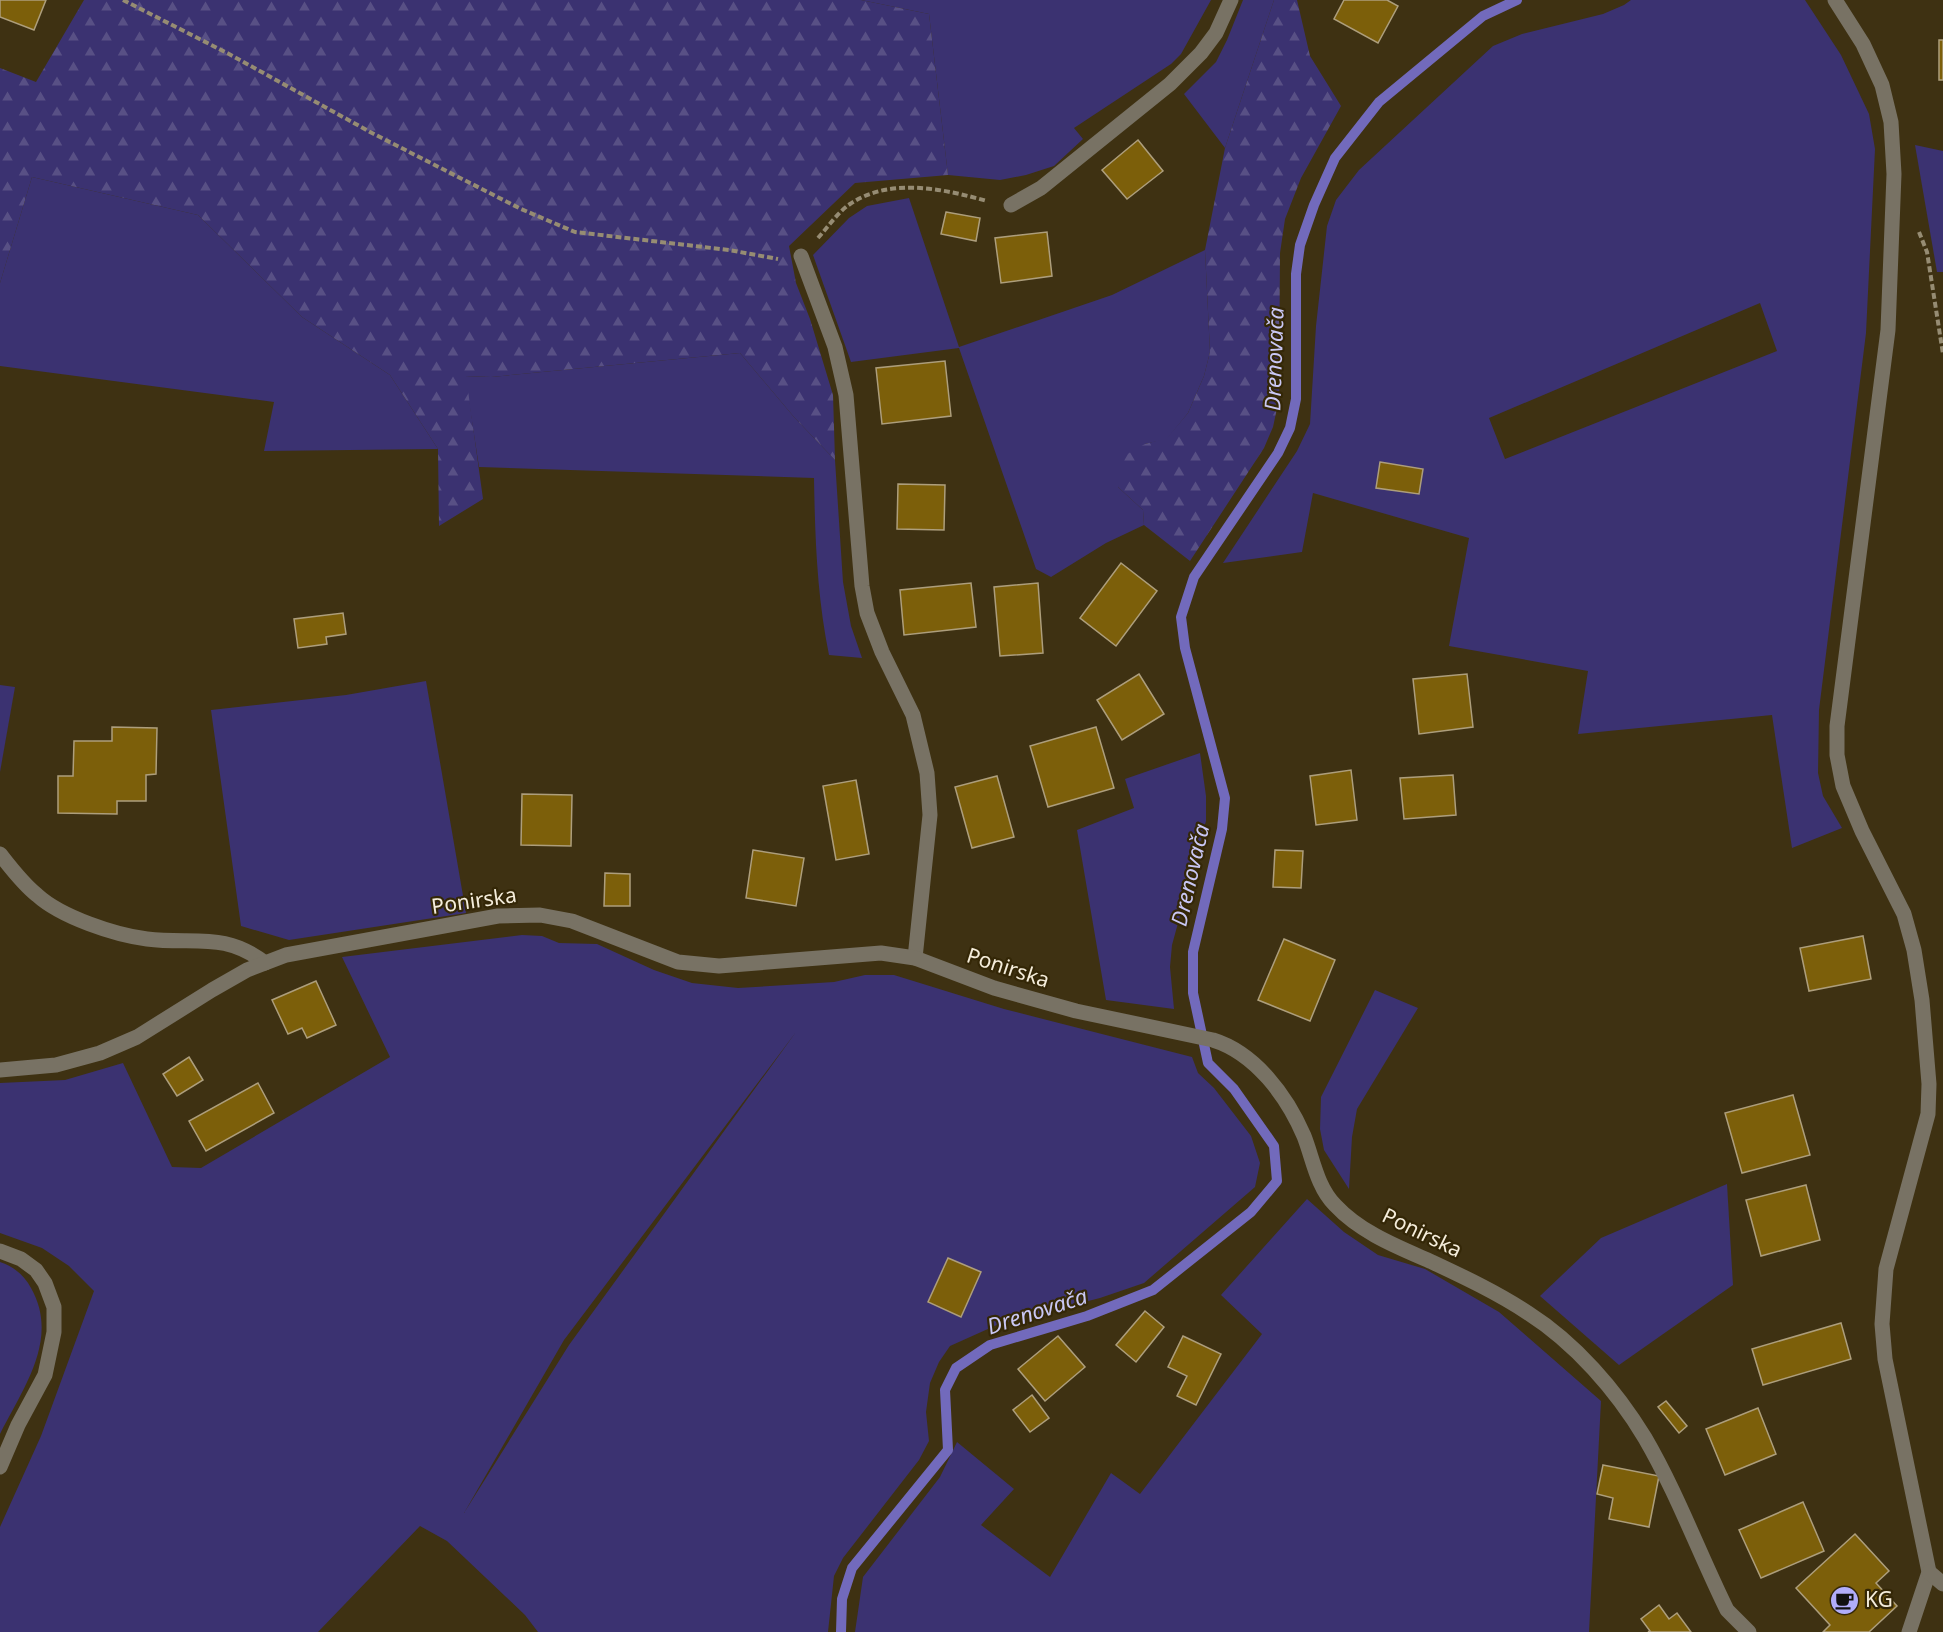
<svg xmlns="http://www.w3.org/2000/svg" width="1943" height="1632" font-family="'Noto Sans',sans-serif">
  <style>
    .green { fill: #3b3271; fill-rule: evenodd }
    .forest { fill: url(#forest-firs) }
    .lines { fill: none; stroke-linecap: round; stroke-linejoin: round }
    .stream { stroke: #726abc; stroke-width: 10 }
    .building { fill: #7c5f0a; stroke: #ad9e7c; stroke-width: 1.5 }
    .path { stroke: #968c73; stroke-width: 4; stroke-dasharray: 6 3; stroke-linecap: butt }
    .service { stroke: #787264; stroke-width: 15 }
    .minor { stroke: #787264; stroke-width: 15 }
    .labels { text-anchor: middle; stroke-width: 4.5; stroke-linejoin: round; paint-order: stroke }
    .street-label { font-size: 21px; fill: #f5eddb; stroke: #342707 }
    .poi-label { font-size: 21px; fill: #f5eddb; stroke: #342707; text-anchor: start }
    .water-label { font-size: 22px; font-style: italic; fill: #c9c7f4; stroke: #342707 }
  </style>
  <defs>
    <pattern id="forest-firs" width="22" height="20" patternUnits="userSpaceOnUse" patternTransform="scale(1.5)"><rect width="22" height="20" fill="#3b3271"/><path d="M5 1l3.5 6h-7zM16 11l3.5 6h-7z" fill="#585085"/></pattern>
  </defs>
  <rect width="100%" height="100%" fill="#3e3112"/>
  <g class="green">
    <polygon points="861,0 1211,0 1181,54 1171,64 1074,128 1083,139 1054,166 1026,175 1000,180 948,175 929,14"/>
    <polygon points="1243,0 1274,0 1225,148 1184,94 1216,62 1227,40"/>
    <path d="M1631,0H1805L1841,55L1869,114L1875,149L1866,333L1819,710L1818,773L1823,796L1842,828L1792,848L1772,715L1578,734L1588,671L1449,646L1469,538L1313,493L1302,552L1223,563L1297,451L1310,424L1316,326L1327,226L1336,200L1359,170L1493,46L1522,34L1603,14L1624,5ZM1760,303L1777,351L1505,459L1489,418Z"/>
    <polygon points="1915,145 1943,151 1943,272 1937,272"/>
    <polygon points="32,177 198,215 302,317 390,375 438,449 264,451 274,402 0,366 0,283"/>
    <polygon points="909,198 959,347 1112,295 1205,250 1210,352 1204,376 1188,413 1167,439 1145,444 1118,487 1143,510 1144,525 1106,543 1051,577 1036,569 959,348 851,362 813,255 849,218 867,206"/>
    <path d="M740,353L794,417L835,460L843,582L851,626L862,658L829,655C817,596 815,538 814,478L479,467L465,376L491,377Z"/>
    <polygon points="426,681 466,913 289,940 241,926 211,710 346,695"/>
    <polygon points="0,685 15,687 0,772"/>
    <polygon points="1200,753 1206,796 1206,821 1172,945 1170,967 1174,1009 1106,1000 1077,830 1134,808 1125,779"/>
    <path d="M522,935L542,936L559,943L597,944L654,970L692,983L738,988L834,982L865,975H894L1004,1009L1192,1057L1198,1073L1214,1088L1251,1136L1260,1163L1255,1187L1144,1283L1100,1298L999,1324L950,1346L939,1362L930,1383L926,1412L929,1441L919,1460L843,1558L834,1576L828,1632H538L525,1615L447,1541L420,1526L318,1632H0V1527L41,1436L94,1291L69,1266L42,1248L0,1233V1083L65,1080L123,1063L172,1167L201,1168L390,1057L342,957ZM796,1032L569,1345L464,1513L564,1340Z"/>
    <polygon points="1375,990 1418,1008 1357,1109 1352,1137 1349,1189 1324,1150 1320,1129 1321,1097"/>
    <polygon points="1727,1184 1733,1285 1619,1365 1540,1296 1601,1238"/>
    <polygon points="1307,1199 1344,1232 1378,1255 1425,1269 1499,1312 1601,1401 1589,1632 855,1632 863,1577 940,1477 957,1442 1014,1489 981,1525 1050,1577 1111,1473 1140,1494 1262,1334 1221,1295"/>
    <path d="M0,1262C13,1266 25,1276 31,1288C60,1339 23,1388 0,1434Z"/>
  </g>
  <g class="forest">
    <polygon points="84,0 861,0 929,14 948,175 855,183 789,246 796,283 810,319 833,395 835,460 794,417 740,353 491,377 466,376 483,499 439,526 438,449 390,375 302,317 198,215 32,177 0,283 0,68 36,82"/>
    <polygon points="1274,0 1297,0 1310,56 1341,106 1301,178 1285,219 1280,253 1279,399 1273,427 1264,448 1190,561 1144,525 1143,510 1118,487 1122,457 1145,444 1167,438 1188,413 1204,376 1210,352 1205,250 1225,148"/>
  </g>
  <g class="lines">
    <polyline class="stream" points="841,1632 842,1599 852,1568 948,1450 945,1390 956,1368 990,1345 1087,1316 1153,1290 1251,1212 1277,1181 1274,1146 1234,1089 1208,1063 1193,993 1193,952 1222,829 1225,798 1185,648 1181,617 1194,577 1278,453 1290,428 1296,399 1296,274 1300,245 1314,205 1335,158 1379,102 1483,16 1517,0"/>
  </g>
  <g class="building">
    <polygon points="0,0 46,0 34,30 0,17"/>
    <polygon points="1344,0 1387,0 1398,6 1378,43 1334,19"/>
    <rect x="1939" y="40" width="4" height="40"/>
    <polygon points="1138,140 1163,171 1127,199 1102,170"/>
    <polygon points="946,212 980,218 976,241 941,234"/>
    <polygon points="1047,232 1052,276 1001,283 995,238"/>
    <polygon points="945,361 951,416 882,424 876,368"/>
    <polygon points="1380,462 1423,469 1419,494 1376,488"/>
    <polygon points="898,484 945,485 944,530 897,529"/>
    <polygon points="1121,563 1157,591 1116,646 1080,618"/>
    <polygon points="971,583 976,627 904,635 900,590"/>
    <polygon points="1038,583 1043,653 1000,656 994,587"/>
    <polygon points="343,613 346,634 326,637 327,644 298,648 294,619"/>
    <polygon points="1139,674 1164,714 1122,740 1097,700"/>
    <polygon points="1467,674 1473,727 1419,734 1413,679"/>
    <polygon points="112,727 157,728 156,774 146,775 146,801 117,801 117,814 58,813 58,776 73,776 74,741 112,741"/>
    <polygon points="1096,727 1114,788 1048,807 1030,746"/>
    <polygon points="1351,770 1357,820 1316,825 1310,776"/>
    <polygon points="1453,775 1456,815 1404,819 1400,778"/>
    <polygon points="997,776 1014,837 972,848 955,787"/>
    <polygon points="856,780 869,854 836,860 823,786"/>
    <polygon points="522,794 572,795 571,846 521,845"/>
    <polygon points="753,850 804,858 796,906 746,898"/>
    <polygon points="1275,850 1303,851 1301,888 1273,887"/>
    <polygon points="605,873 630,874 630,906 604,906"/>
    <polygon points="1863,936 1871,979 1809,991 1800,948"/>
    <polygon points="1284,939 1335,960 1310,1021 1258,1000"/>
    <polygon points="316,981 336,1025 307,1038 302,1028 288,1034 272,1000"/>
    <polygon points="189,1057 203,1080 177,1096 163,1074"/>
    <polygon points="258,1083 274,1113 206,1151 189,1121"/>
    <polygon points="1793,1095 1810,1155 1742,1173 1725,1113"/>
    <polygon points="1806,1185 1820,1240 1761,1256 1746,1200"/>
    <polygon points="948,1258 981,1272 961,1317 928,1302"/>
    <polygon points="1145,1311 1164,1327 1136,1362 1116,1345"/>
    <polygon points="1841,1323 1851,1359 1763,1385 1752,1349"/>
    <polygon points="1058,1336 1085,1367 1045,1401 1018,1369"/>
    <polygon points="1183,1336 1221,1354 1196,1405 1177,1396 1187,1376 1168,1367"/>
    <polygon points="1032,1395 1049,1418 1030,1432 1013,1410"/>
    <polygon points="1666,1401 1687,1426 1679,1433 1658,1407"/>
    <polygon points="1758,1408 1776,1454 1725,1475 1706,1429"/>
    <polygon points="1603,1465 1659,1476 1649,1527 1609,1519 1613,1498 1597,1494"/>
    <polygon points="1803,1502 1824,1551 1761,1578 1739,1530"/>
    <polygon points="1855,1534 1889,1571 1876,1583 1897,1606 1869,1632 1823,1632 1830,1625 1796,1588"/>
    <polygon points="1659,1605 1669,1619 1677,1613 1691,1632 1648,1632 1650,1631 1641,1619"/>
  </g>
  <g class="lines">
    <g class="path">
      <polyline points="123,0 229,54 372,133 521,209 575,232 729,250 778,259"/>
      <polyline points="1919,232 1927,252 1943,354"/>
      <path d="M818,238C828,227 838,212 850,204C890,177 944,189 987,201"/>
    </g>
    <path class="service" d="M0,854C11,868 23,884 37,895C61,917 115,935 147,939C193,945 224,931 265,963"/>
    <g class="minor">
      <polyline points="1835,0 1863,44 1882,85 1891,122 1894,174 1888,330 1837,726 1837,755 1843,786 1862,831 1904,914 1914,950 1922,1000 1929,1084 1928,1114 1886,1269 1882,1324 1885,1359 1929,1572 1909,1632"/>
      <polyline points="1011,205 1041,188 1170,84 1201,53 1216,33 1231,0"/>
      <polyline points="801,256 835,347 846,395 862,586 867,613 882,652 913,715 927,773 930,815 915,958"/>
      <path d="M0,1070L56,1065L100,1053L137,1037L212,990L247,970L286,955L498,916L540,915L572,921L678,962L719,966L881,953L915,958L994,988L1076,1011L1213,1040C1255,1053 1287,1096 1304,1136C1313,1159 1317,1187 1335,1205C1361,1233 1398,1247 1432,1262C1464,1277 1498,1293 1528,1313C1575,1343 1616,1390 1645,1438C1677,1493 1699,1553 1727,1610L1749,1632"/>
      <polyline points="0,1251 21,1259 36,1270 45,1283 54,1307 54,1332 45,1375 18,1425 0,1467"/>
      <polyline points="1929,1572 1943,1584"/>
    </g>
  </g>
  <defs>
    <symbol id="cafe-disc" viewBox="-11 -11 22 22"><circle r="9.5" fill="#b1adfa" stroke="#342707"/><path d="M-5.5-4.5H6V0H3Q3 3.5 0 3.5H-2.5Q-5.5 3.5-5.5 0ZM3-3.2v2h1.7v-2ZM-6 4.5H4V6H-6Z" fill="#111"/></symbol>
  </defs>
  <g fill-rule="evenodd">
    <use href="#cafe-disc" x="1828" y="1584" width="33" height="33"/>
  </g>
  <g class="labels">
    <g class="street-label">
      <text transform="translate(474 901) rotate(-8)" y="7">Ponirska</text>
      <text transform="translate(1008 968) rotate(18)" y="7">Ponirska</text>
      <text transform="translate(1422 1233) rotate(26)" y="7">Ponirska</text>
    </g>
    <g class="poi-label">
      <text x="1865" y="1607">KG</text>
    </g>
    <g class="water-label">
      <text transform="translate(1274 359) rotate(-88)" y="8">Drenovača</text>
      <text transform="translate(1190 875) rotate(-77)" y="8">Drenovača</text>
      <text transform="translate(1037 1311) rotate(-18)" y="8">Drenovača</text>
    </g>
  </g>
</svg>
